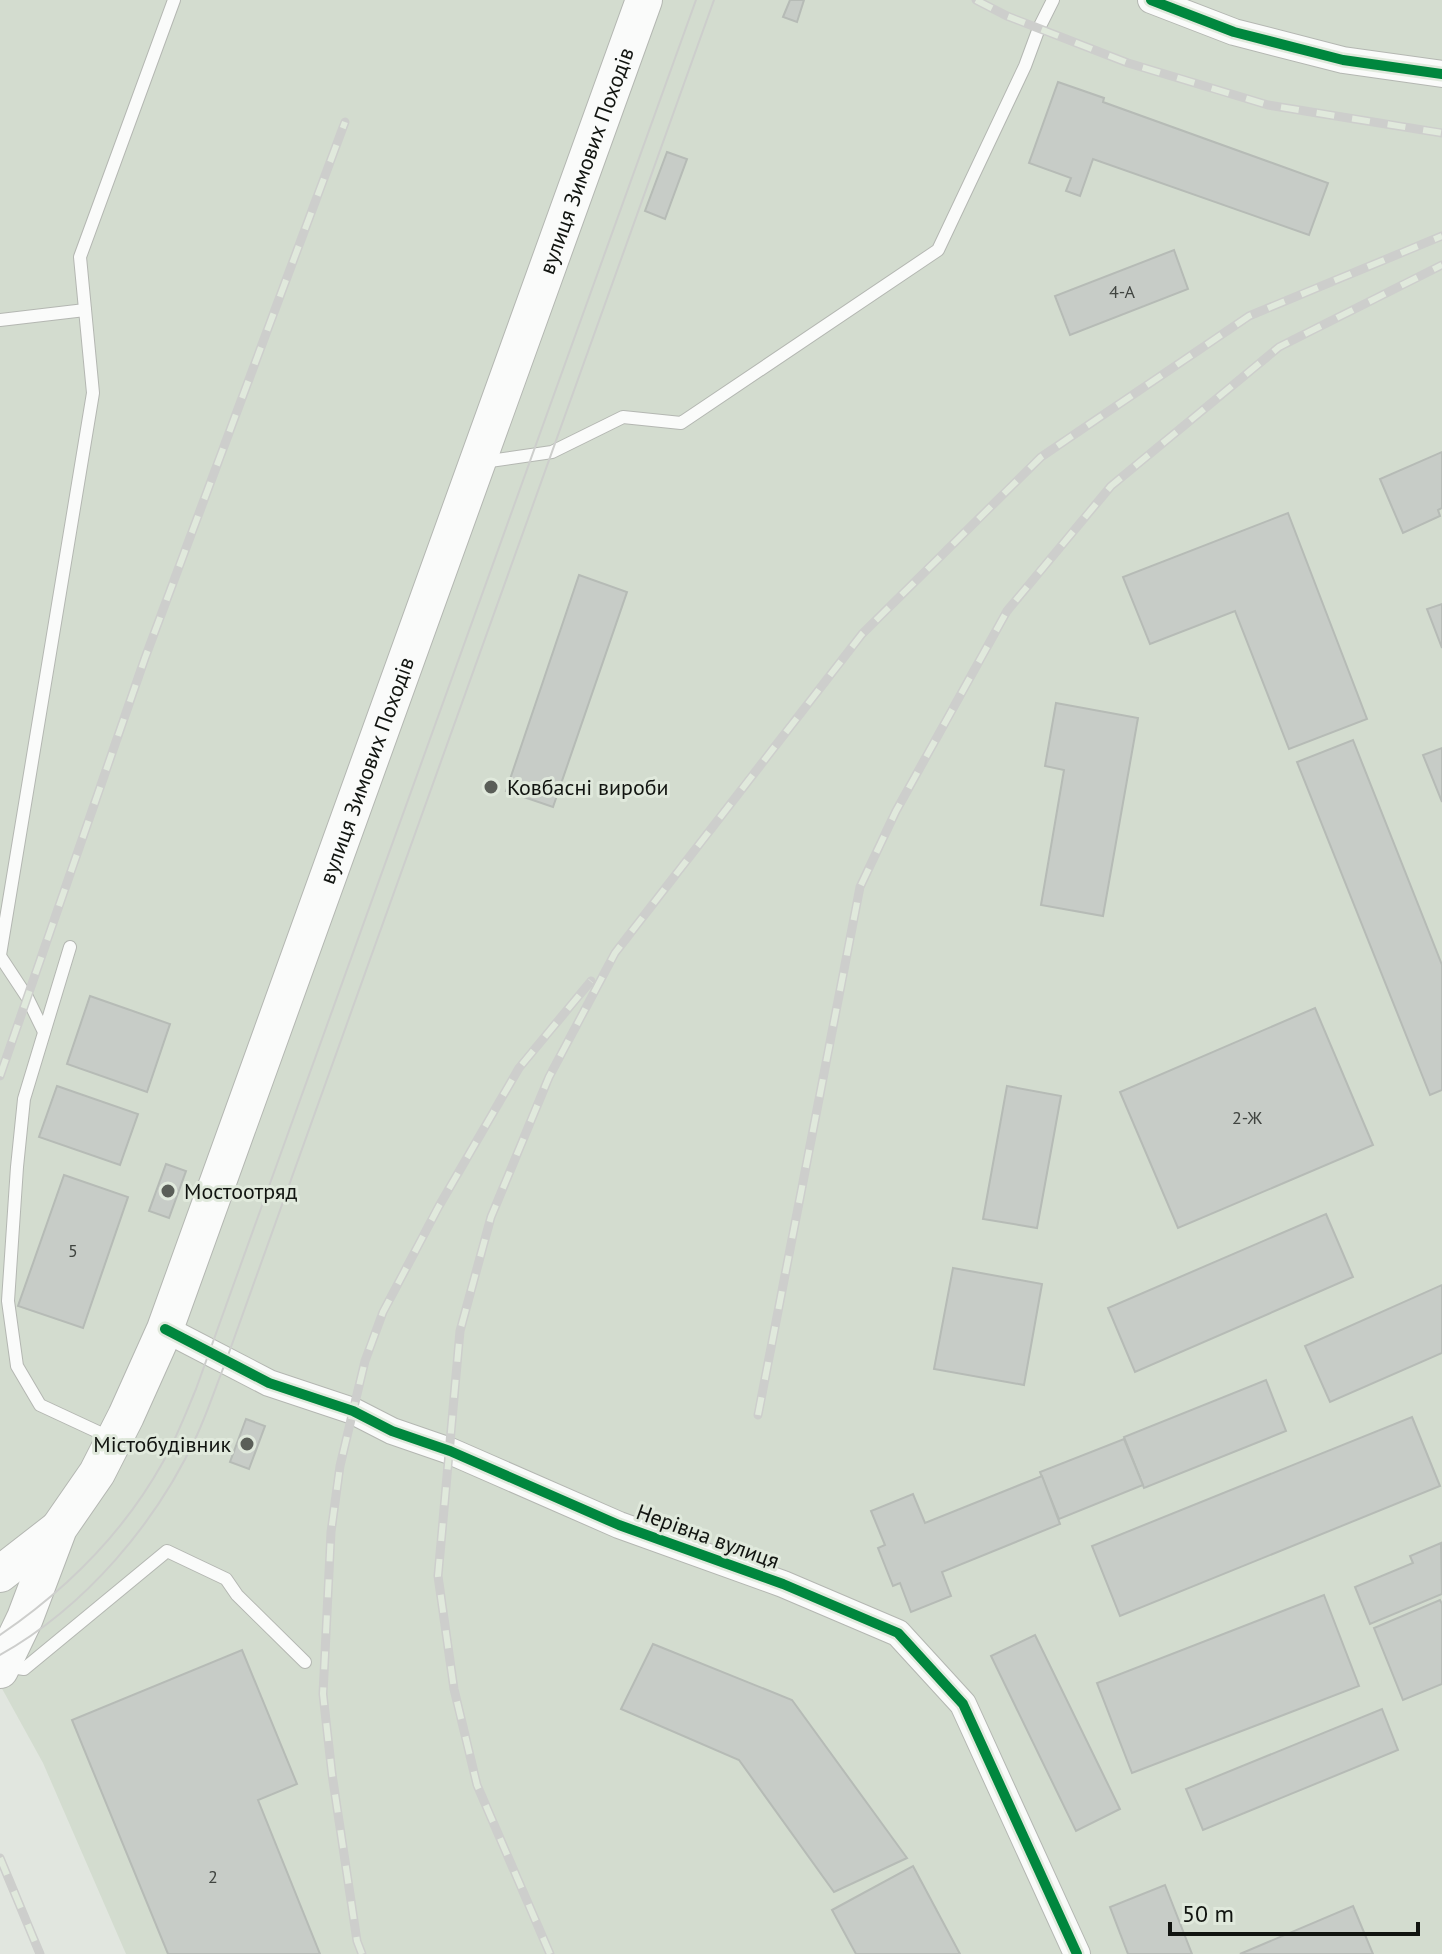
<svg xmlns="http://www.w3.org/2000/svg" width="1442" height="1954" font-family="'PT Sans',sans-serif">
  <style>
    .built { fill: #d3dccf }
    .building { fill: #c7ccc7; stroke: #b6bbb6; stroke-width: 2 }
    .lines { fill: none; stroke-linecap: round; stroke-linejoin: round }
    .lane-casing { stroke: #b4b7b2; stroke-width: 14 }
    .street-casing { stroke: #b4b7b2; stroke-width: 28 }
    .secondary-casing { stroke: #b4b7b2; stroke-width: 38 }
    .lane { stroke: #fafbfa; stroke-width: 12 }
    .street { stroke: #fafbfa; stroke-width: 26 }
    .secondary { stroke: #fafbfa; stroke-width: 36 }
    .tram { stroke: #cdcecc; stroke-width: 2 }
    .rail-casing { stroke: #cdcecc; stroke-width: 9 }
    .rail { stroke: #e0e9dc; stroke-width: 6; stroke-dasharray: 18; stroke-linecap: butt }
    .cycleway-casing { stroke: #e0e9dc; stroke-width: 15 }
    .cycleway { stroke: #00873e; stroke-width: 10 }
    .poi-dot { fill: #5a5e58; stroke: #e0e9dc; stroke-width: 3 }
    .labels { text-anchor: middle; stroke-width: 6; stroke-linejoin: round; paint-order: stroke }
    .number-label { font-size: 18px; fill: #404440 }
    .street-label { font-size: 22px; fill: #111410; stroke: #e0e9dc }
    .poi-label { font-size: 22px; fill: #111410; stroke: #e0e9dc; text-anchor: start }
  </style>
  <rect width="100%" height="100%" fill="#e1e6df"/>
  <polygon class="built" points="0,0 1442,0 1442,1954 126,1954 43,1763 0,1685"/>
  <g class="building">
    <polygon points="790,0 804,0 797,22 783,17"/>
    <polygon points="1058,82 1104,98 1103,102 1328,183 1309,235 1093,159 1080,196 1066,191 1071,178 1029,163"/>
    <polygon points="667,152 687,159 665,219 645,211"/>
    <polygon points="1174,250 1188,289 1070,335 1055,296"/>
    <polygon points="1442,452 1442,508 1438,510 1440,516 1403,533 1380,479"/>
    <polygon points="1288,513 1367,719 1289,749 1235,611 1150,644 1123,577"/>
    <polygon points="579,575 627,592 553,807 506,791"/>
    <polygon points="1442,604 1442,648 1427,609"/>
    <polygon points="1056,703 1138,718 1103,916 1041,905 1064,770 1045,766"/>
    <polygon points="1353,740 1442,965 1442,1090 1430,1095 1297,762"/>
    <polygon points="1442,748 1442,802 1423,755"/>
    <polygon points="90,996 170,1024 147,1092 67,1064"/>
    <polygon points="1315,1008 1373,1145 1178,1228 1120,1092"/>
    <polygon points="57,1086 138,1114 120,1165 39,1137"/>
    <polygon points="1007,1086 1061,1096 1037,1228 983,1219"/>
    <polygon points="166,1164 186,1171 169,1218 149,1211"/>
    <polygon points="64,1175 128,1197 83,1328 18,1306"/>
    <polygon points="1326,1214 1353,1277 1135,1372 1108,1308"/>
    <polygon points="953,1268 1042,1284 1024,1385 934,1369"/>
    <polygon points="1442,1285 1442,1353 1330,1402 1305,1346"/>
    <polygon points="1266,1380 1286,1431 1144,1488 1124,1437"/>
    <polygon points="1412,1417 1440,1486 1120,1616 1092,1546"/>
    <polygon points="246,1419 265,1426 249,1469 230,1462"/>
    <polygon points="1124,1439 1143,1485 1059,1519 1040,1472"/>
    <polygon points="1042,1476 1060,1524 942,1572 951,1596 911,1612 900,1583 893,1586 878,1548 885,1545 871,1511 913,1494 925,1523"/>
    <polygon points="1441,1543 1442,1594 1370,1624 1355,1587 1413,1563 1410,1556"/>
    <polygon points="1324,1595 1359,1686 1132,1773 1097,1683"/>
    <polygon points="1440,1600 1442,1604 1442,1684 1403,1700 1374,1628"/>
    <polygon points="1035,1635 1120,1809 1076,1831 991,1656"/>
    <polygon points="653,1644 792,1700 907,1858 834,1892 739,1760 621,1709"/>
    <polygon points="242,1650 297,1784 258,1800 320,1954 168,1954 72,1720"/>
    <polygon points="1382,1709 1398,1750 1203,1830 1186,1789"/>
    <polygon points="913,1866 960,1954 856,1954 832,1910"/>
    <polygon points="1165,1885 1192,1954 1128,1954 1110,1907"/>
    <polygon points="1353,1906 1373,1954 1240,1954"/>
  </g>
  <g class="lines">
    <defs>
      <g id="lane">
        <polyline points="0,320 85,310"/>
        <polyline points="483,462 552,452 623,417 681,423 938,250 1025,66 1039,28 1053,0"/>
        <polyline points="70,947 24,1099 17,1167 8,1301 17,1366 40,1405 111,1438"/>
        <polyline points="0,955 93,393 80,257 174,0"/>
        <polyline points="0,956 27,997 44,1032"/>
        <polyline points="5,1666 24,1669 167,1551 226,1579 237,1595 305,1662"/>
      </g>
      <g id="street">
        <polyline points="1151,0 1234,32 1343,60 1442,74"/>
        <polyline points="165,1329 269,1383 353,1411 392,1431 450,1451 619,1525 783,1584 898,1633 963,1704 1077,1954"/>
      </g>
      <g id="secondary">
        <polyline points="0,1574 58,1529"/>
        <path id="s1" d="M0,1670L25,1618L59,1528L97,1473L126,1416L165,1329L644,0"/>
      </g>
    </defs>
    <use href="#lane" class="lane-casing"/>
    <use href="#street" class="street-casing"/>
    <use href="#secondary" class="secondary-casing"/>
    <use href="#lane" class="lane"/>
    <use href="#street" class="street"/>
    <use href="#secondary" class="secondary"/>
    <g class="tram">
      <path d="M0,1635C66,1590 124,1532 163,1462C176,1439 186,1413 196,1389L696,0"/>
      <path d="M0,1655C85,1607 156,1524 197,1435C208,1411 216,1386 226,1361L714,0"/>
    </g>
    <defs>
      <g id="rail">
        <polyline points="976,0 1007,16 1128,63 1268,105 1442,133"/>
        <polyline points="0,1076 145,658 345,122"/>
        <polyline points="758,1415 860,887 896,811 1007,611 1111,486 1279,347 1442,265"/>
        <polyline points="0,1858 40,1954"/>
        <polyline points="362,1954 357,1941 332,1774 323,1694 331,1532 340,1466 353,1411 365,1361 383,1312 439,1206 519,1068 591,981"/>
        <polyline points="550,1954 477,1785 454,1689 438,1576 460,1331 491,1217 549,1077 615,953 862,634 1041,457 1249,316 1442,236"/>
      </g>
    </defs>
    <use href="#rail" class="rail-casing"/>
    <use href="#rail" class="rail"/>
    <defs>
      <g id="cycleway">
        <polyline points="1151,0 1234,32 1343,60 1442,74"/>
        <polyline points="165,1329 269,1383 353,1411 392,1431 450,1451 619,1525 783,1584 898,1633 963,1704 1077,1954"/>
      </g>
    </defs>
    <use href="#cycleway" class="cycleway-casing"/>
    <use href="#cycleway" class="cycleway"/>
  </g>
  <g class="poi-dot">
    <circle cx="491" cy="787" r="8"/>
    <circle cx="168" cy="1191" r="8"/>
    <circle cx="247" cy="1444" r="8"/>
  </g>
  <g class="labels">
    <g class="number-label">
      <text x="1122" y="298">4-А</text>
      <text x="1247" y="1124">2-Ж</text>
      <text x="73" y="1257">5</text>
      <text x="213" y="1883">2</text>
    </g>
    <g class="street-label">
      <text dy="8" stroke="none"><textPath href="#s1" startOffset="1622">вулиця Зимових Походів</textPath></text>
      <text dy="8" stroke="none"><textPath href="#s1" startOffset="974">вулиця Зимових Походів</textPath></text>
      <text transform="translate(708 1536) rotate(20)" y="8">Нерівна вулиця</text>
    </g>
    <g class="poi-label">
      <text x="507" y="795">Ковбасні вироби</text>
      <text x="184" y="1199">Мостоотряд</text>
      <text x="231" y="1452" text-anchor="end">Містобудівник</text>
    </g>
  </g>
  <path d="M1170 1922v12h248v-12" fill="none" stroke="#111410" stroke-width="4"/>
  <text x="1182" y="1922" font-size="24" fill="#111410" stroke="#e0e9dc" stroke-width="6" paint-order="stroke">50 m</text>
</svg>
